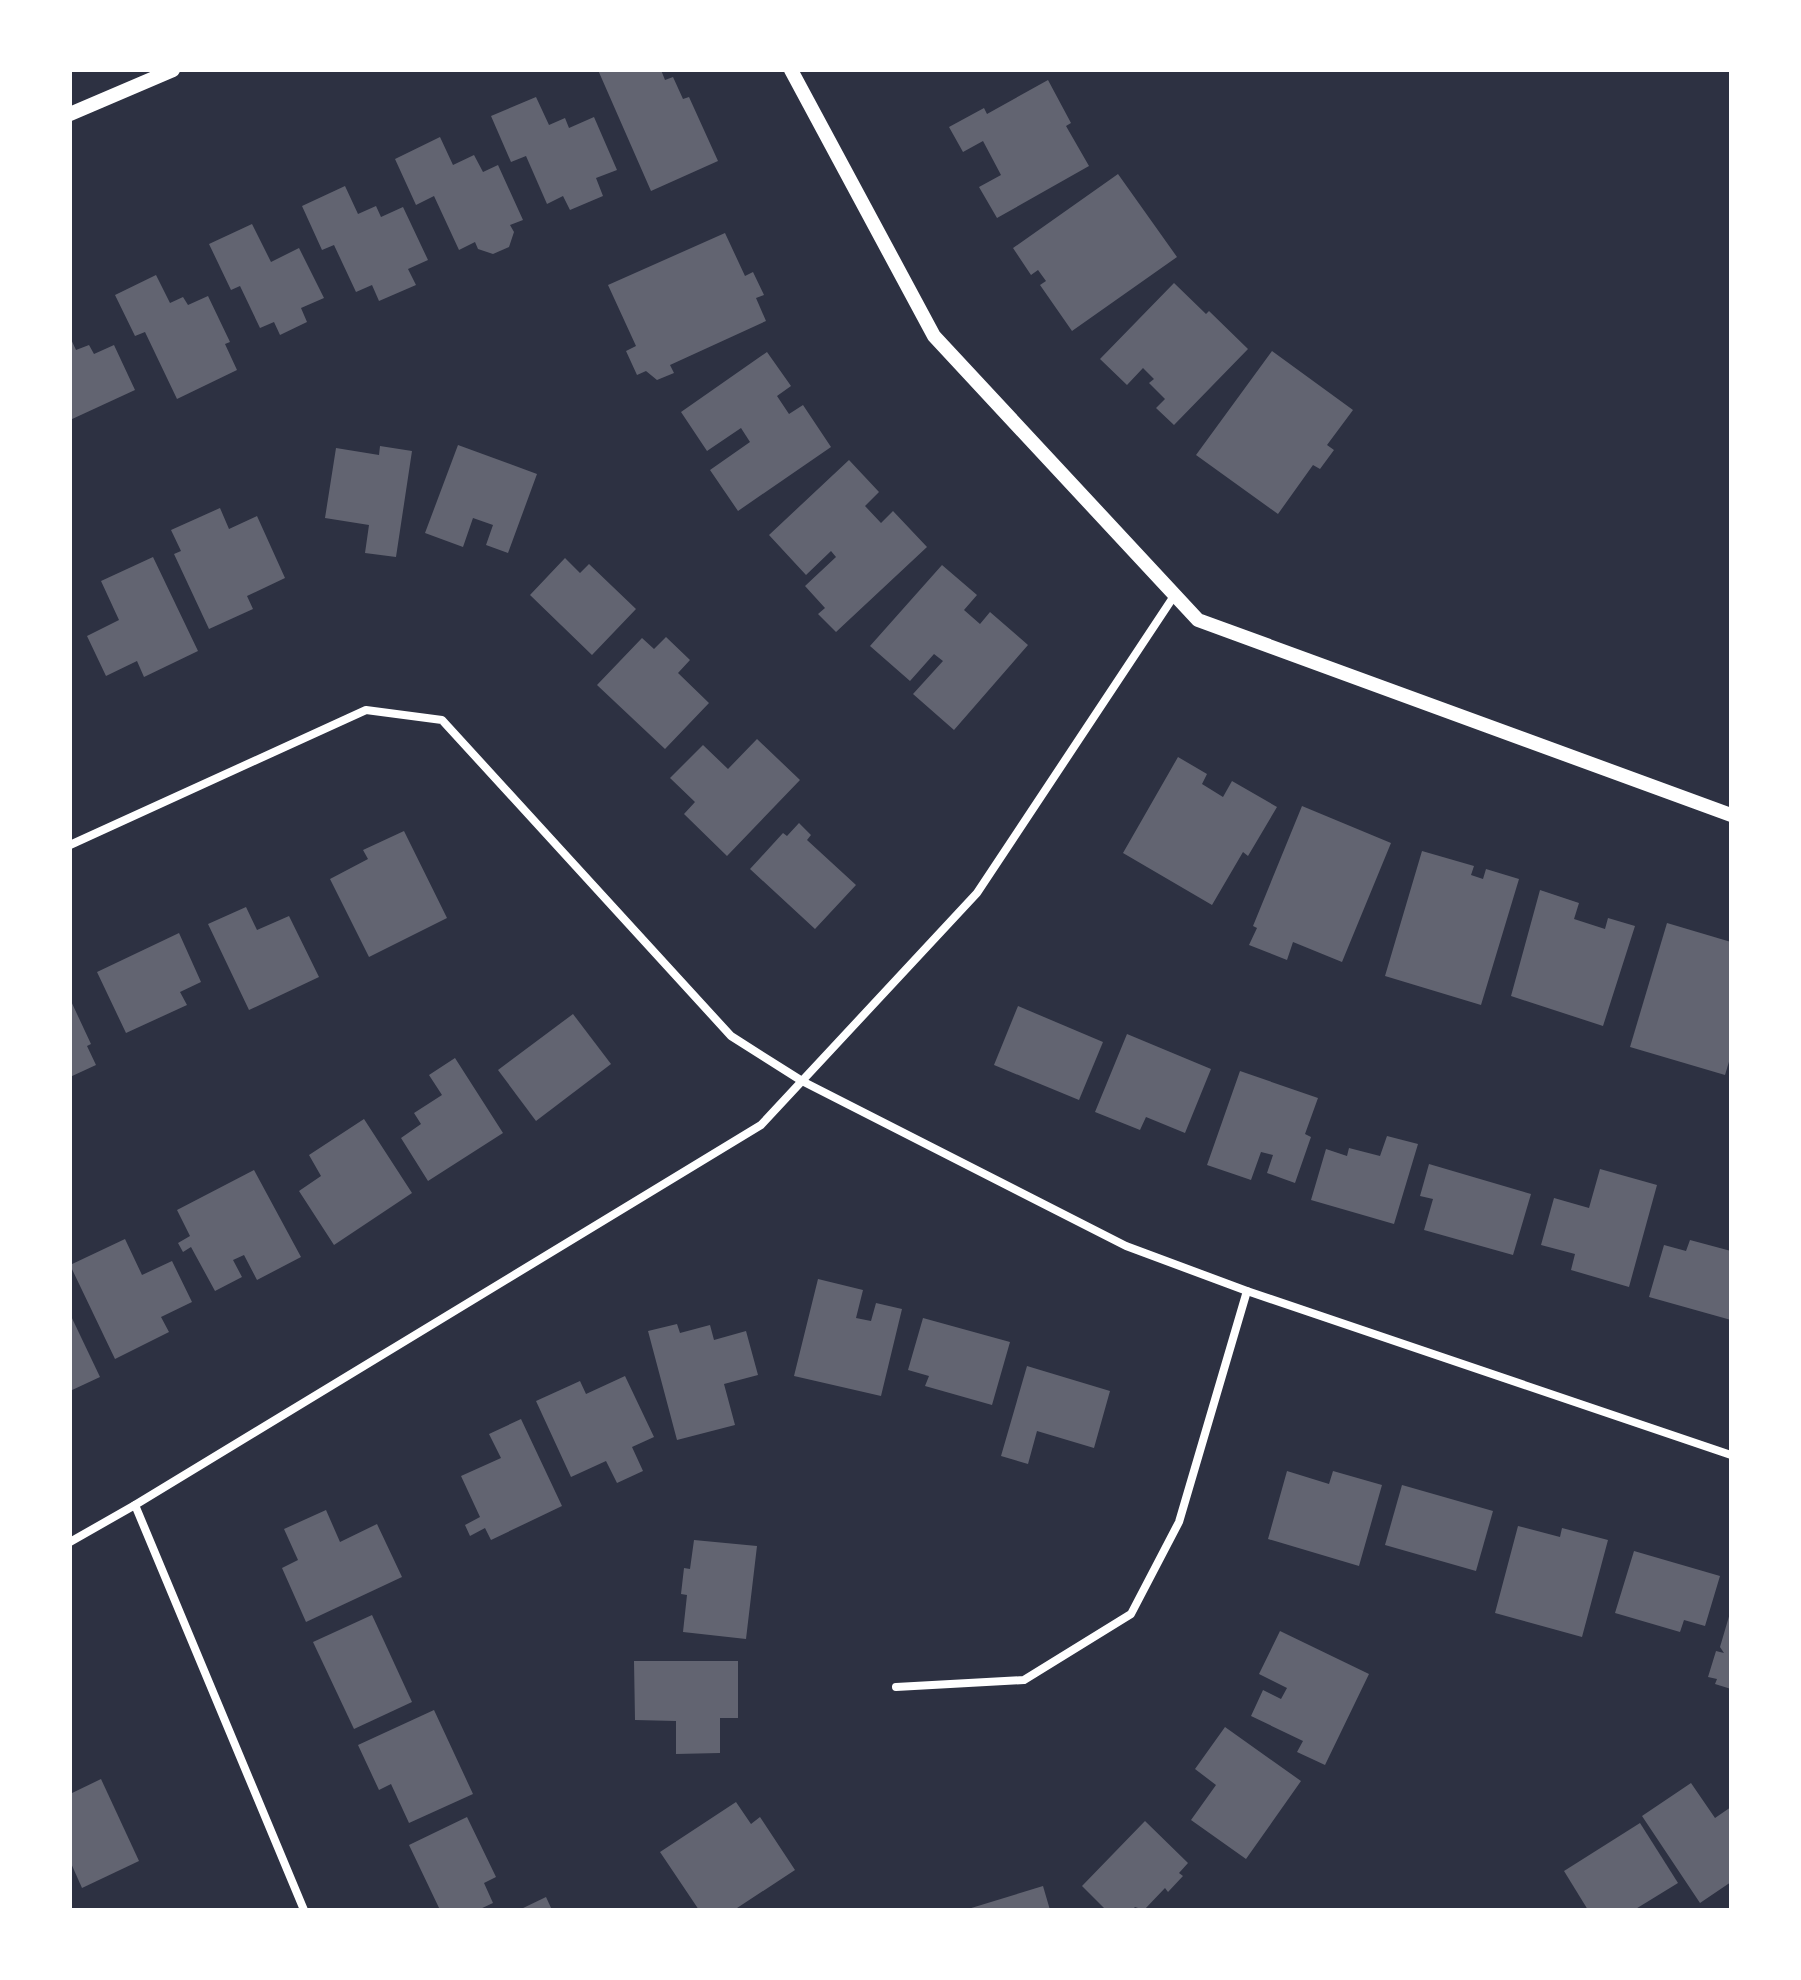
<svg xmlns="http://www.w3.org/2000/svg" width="1801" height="1980" font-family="'PT Serif',serif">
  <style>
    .building { fill: #626471 }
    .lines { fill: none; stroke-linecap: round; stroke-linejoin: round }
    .minor { stroke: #fff; stroke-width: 8 }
    .tertiary { stroke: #fff; stroke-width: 14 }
  </style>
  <rect width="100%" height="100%" fill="#2d3142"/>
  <g class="building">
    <polygon points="598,70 661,70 665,80 673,77 683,99 689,97 718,161 651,191"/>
    <polygon points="1048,80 1071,123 1066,126 1089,166 997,218 979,187 1001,175 983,141 963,152 949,127 984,108 987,114"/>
    <polygon points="536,97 549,125 565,118 569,128 594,117 617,170 596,178 603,196 570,210 563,196 547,204 526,156 511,162 491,116"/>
    <polygon points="440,137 453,165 474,155 483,172 498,165 523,220 510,225 514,232 509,247 493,254 478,249 475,242 459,250 434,196 416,205 395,159"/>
    <polygon points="1118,174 1177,257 1072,331 1040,285 1046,281 1038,270 1031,275 1013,248"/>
    <polygon points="345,186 358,214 376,206 381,217 403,207 428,260 408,269 416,285 379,301 372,285 356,292 334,245 322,250 302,206"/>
    <polygon points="252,224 271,262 299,248 324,298 301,308 307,322 280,335 274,322 260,328 240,286 231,290 209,244"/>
    <polygon points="725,233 745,276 753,272 764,295 756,298 766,321 670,365 674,373 657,380 646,371 637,375 626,351 636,346 608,285"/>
    <polygon points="156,275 170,303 183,297 188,305 208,296 230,342 225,344 237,370 177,399 145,332 135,336 115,295"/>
    <polygon points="1174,283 1206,314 1209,311 1248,349 1174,425 1156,408 1165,399 1149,383 1154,379 1143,368 1127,385 1100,359"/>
    <polygon points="70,337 76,350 89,345 94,354 114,345 135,390 70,420"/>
    <polygon points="1272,351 1353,410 1327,445 1334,450 1320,469 1313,465 1278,514 1196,455"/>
    <polygon points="767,352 791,386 777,396 789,414 803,405 831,447 738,511 710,470 750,442 741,428 707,451 681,412"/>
    <polygon points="458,445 537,474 508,553 486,545 493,525 473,518 463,547 425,533"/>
    <polygon points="380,446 412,451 396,557 365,553 369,525 325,518 336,448 379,455"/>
    <polygon points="849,460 879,492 865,506 881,523 893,511 927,547 836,632 818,614 825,608 805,586 836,557 831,551 806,575 769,535"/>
    <polygon points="220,508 229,529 257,516 285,578 247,596 253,609 209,629 174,554 181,551 171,530"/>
    <polygon points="153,557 198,651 144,677 137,661 106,676 87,636 119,620 101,581"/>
    <polygon points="565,558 580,573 589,564 636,609 592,655 530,595"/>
    <polygon points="942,565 977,595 964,610 980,624 990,612 1028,645 954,730 913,694 943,661 934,654 910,681 870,646"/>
    <polygon points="666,637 690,660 678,673 709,703 665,749 597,685 642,638 654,649"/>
    <polygon points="757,739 800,780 727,856 684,814 695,802 670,778 703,745 728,769"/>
    <polygon points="1178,757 1207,774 1202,784 1223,797 1232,781 1277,807 1248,856 1243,852 1212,905 1123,853"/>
    <polygon points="1302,806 1391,843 1342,962 1293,942 1287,960 1249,945 1257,928 1253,926"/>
    <polygon points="799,823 811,835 807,840 856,885 815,929 750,869 783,833 787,836"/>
    <polygon points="404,831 447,918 369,957 330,879 368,859 363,850"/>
    <polygon points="1422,851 1474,866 1471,875 1483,879 1486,869 1519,879 1481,1005 1385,976"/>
    <polygon points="1540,890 1579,903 1574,919 1605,929 1608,918 1635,926 1603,1026 1511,996"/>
    <polygon points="246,907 257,930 289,916 319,977 249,1010 208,924"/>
    <polygon points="1667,923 1731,942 1731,1055 1725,1075 1630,1047"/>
    <polygon points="179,933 201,982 180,992 187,1005 126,1033 97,972"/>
    <polygon points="70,999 91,1044 87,1046 96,1065 70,1077"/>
    <polygon points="1018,1006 1103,1042 1079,1100 994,1065"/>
    <polygon points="573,1014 611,1064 536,1121 498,1070"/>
    <polygon points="1127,1034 1211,1069 1185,1133 1146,1117 1140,1130 1095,1112"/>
    <polygon points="455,1058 503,1133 428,1181 401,1138 421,1124 414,1113 442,1095 429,1075"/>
    <polygon points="1240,1071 1318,1098 1305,1134 1311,1137 1295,1183 1267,1173 1273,1155 1261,1152 1251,1180 1207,1165"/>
    <polygon points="364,1119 412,1193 334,1245 299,1191 321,1176 309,1155"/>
    <polygon points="1387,1136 1418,1144 1394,1224 1311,1200 1326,1149 1347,1156 1349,1148 1380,1156"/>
    <polygon points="1429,1164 1531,1194 1513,1255 1424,1230 1433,1199 1420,1196"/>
    <polygon points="1600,1169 1657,1185 1629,1287 1571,1270 1575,1254 1541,1245 1554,1198 1589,1208"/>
    <polygon points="254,1170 301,1257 257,1280 244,1255 233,1260 242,1277 215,1291 191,1247 183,1252 178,1243 190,1236 177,1210"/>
    <polygon points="125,1239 142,1275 172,1261 192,1302 161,1317 169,1332 115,1359 70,1265"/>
    <polygon points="1690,1240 1731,1251 1731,1320 1649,1297 1664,1245 1686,1251"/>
    <polygon points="818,1279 863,1290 856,1318 871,1321 876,1303 902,1309 881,1396 794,1376"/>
    <polygon points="70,1314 100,1377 70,1391"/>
    <polygon points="923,1318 1010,1342 992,1405 925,1386 929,1376 908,1370"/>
    <polygon points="677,1324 680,1333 710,1325 714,1340 746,1331 758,1375 724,1384 735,1425 677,1440 648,1331"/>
    <polygon points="1027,1366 1110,1391 1094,1448 1037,1431 1028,1464 1001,1456"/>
    <polygon points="625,1376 654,1437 632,1447 643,1471 617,1483 606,1461 571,1477 536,1401 580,1381 586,1394"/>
    <polygon points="521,1419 562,1506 491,1540 485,1528 470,1536 465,1525 480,1517 461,1476 501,1458 489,1434"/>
    <polygon points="1287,1471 1329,1484 1333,1471 1382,1485 1359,1566 1268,1539"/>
    <polygon points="1402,1485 1493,1511 1476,1571 1385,1545"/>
    <polygon points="326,1510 340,1542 377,1524 402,1577 306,1622 282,1568 298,1560 284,1529"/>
    <polygon points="1518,1526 1560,1537 1562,1528 1608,1540 1582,1637 1495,1613"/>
    <polygon points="694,1540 757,1546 746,1639 683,1632 687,1595 681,1594 684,1568 690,1569"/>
    <polygon points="1634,1551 1720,1576 1705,1626 1684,1620 1680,1632 1615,1613"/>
    <polygon points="1730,1613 1731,1613 1731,1689 1715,1684 1717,1679 1708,1677 1716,1651 1724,1653 1720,1647"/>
    <polygon points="372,1615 412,1702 354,1729 313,1642"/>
    <polygon points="1280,1631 1369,1674 1325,1765 1297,1752 1303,1741 1251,1716 1263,1690 1281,1699 1287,1688 1259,1674"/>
    <polygon points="634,1661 738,1661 738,1718 720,1718 720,1753 676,1754 676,1721 635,1720"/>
    <polygon points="434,1710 473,1794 409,1823 391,1784 379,1790 358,1745"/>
    <polygon points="1225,1727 1301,1781 1246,1859 1191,1820 1216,1785 1195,1769"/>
    <polygon points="101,1779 139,1861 82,1888 70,1861 70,1794"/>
    <polygon points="1691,1783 1715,1818 1731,1807 1731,1882 1700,1903 1642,1816"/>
    <polygon points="736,1802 751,1824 760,1817 795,1870 734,1910 699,1910 660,1852"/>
    <polygon points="467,1817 496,1877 484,1883 493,1903 478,1910 440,1910 409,1845"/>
    <polygon points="1145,1821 1188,1863 1179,1873 1183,1876 1168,1892 1165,1888 1144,1910 1135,1907 1132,1910 1106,1910 1082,1886"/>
    <polygon points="1640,1823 1678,1883 1634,1910 1588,1910 1564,1871"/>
    <polygon points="1043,1886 1050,1910 968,1910 968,1909"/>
    <polygon points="546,1897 552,1910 519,1910"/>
  </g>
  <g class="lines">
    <g class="minor">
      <polyline points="70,845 366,710 442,720 731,1036 802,1081 1126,1246 1247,1291 1731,1455"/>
      <polyline points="135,1505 304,1910"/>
      <polyline points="70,1542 135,1505 761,1125 977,893 1174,596"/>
      <polyline points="896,1687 1024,1680 1131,1614 1179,1522 1247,1291"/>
    </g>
    <g class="tertiary">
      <polyline points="791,70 934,336 1198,620 1731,815"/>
      <polyline points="70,114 173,70"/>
    </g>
  </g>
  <rect width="1801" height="1980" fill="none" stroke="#ffffff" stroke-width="144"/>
</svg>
